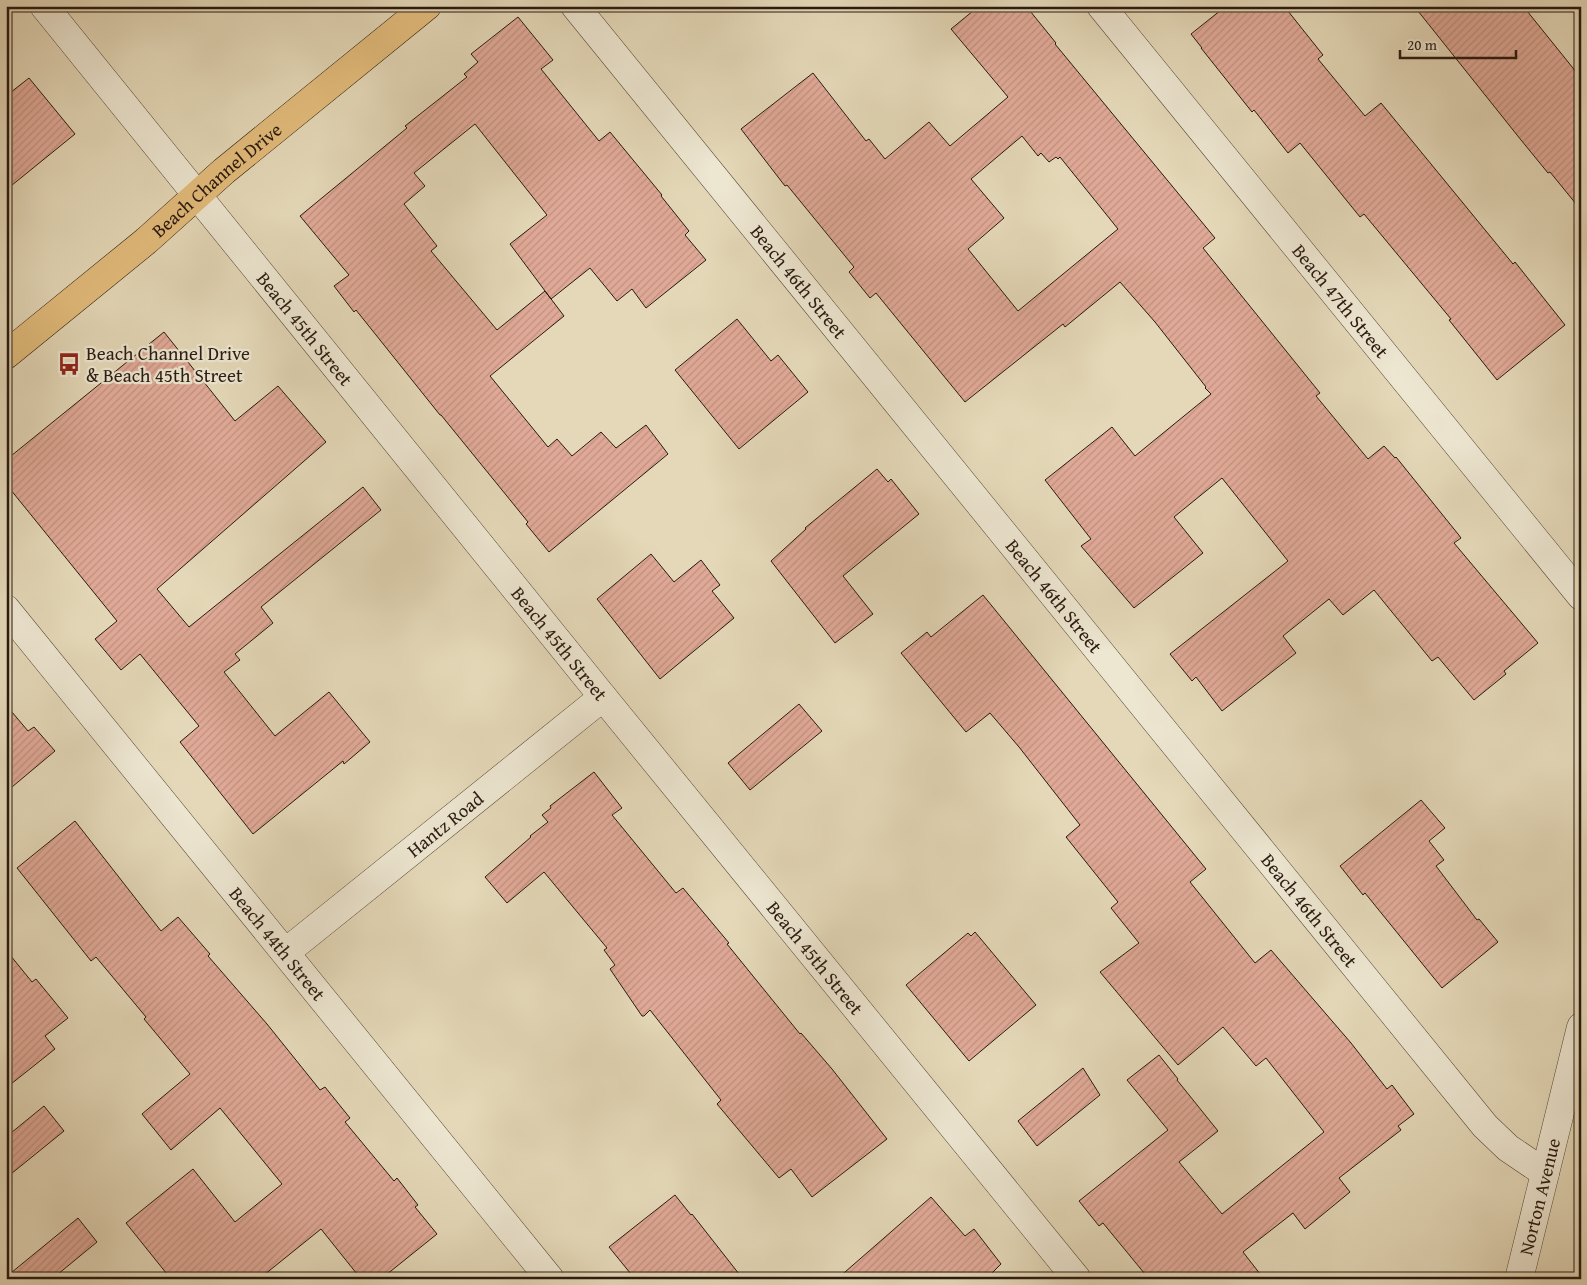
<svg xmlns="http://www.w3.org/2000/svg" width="1587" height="1285" font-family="'Gentium Book Plus',serif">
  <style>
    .building { fill: url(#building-hatch); stroke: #291a10; fill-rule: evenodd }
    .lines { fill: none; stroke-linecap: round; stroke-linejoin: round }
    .minor-casing { stroke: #584a3a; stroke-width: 29 }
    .major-casing { stroke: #291a10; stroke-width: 29 }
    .minor { stroke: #ede6d1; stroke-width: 28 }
    .major { stroke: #e2bc7c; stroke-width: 28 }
    .labels { text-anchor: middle; stroke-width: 4.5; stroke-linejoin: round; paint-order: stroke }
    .street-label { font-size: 19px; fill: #291a10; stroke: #ede6d1 }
    .poi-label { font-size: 19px; fill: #291a10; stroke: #ede6d1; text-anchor: start }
  </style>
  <defs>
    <pattern id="building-hatch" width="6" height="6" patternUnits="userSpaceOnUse" patternTransform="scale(1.25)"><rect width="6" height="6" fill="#e0a997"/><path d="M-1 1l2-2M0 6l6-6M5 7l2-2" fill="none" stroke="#c09181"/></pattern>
  </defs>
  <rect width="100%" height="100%" fill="#e4d8b8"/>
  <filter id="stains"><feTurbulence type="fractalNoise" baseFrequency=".004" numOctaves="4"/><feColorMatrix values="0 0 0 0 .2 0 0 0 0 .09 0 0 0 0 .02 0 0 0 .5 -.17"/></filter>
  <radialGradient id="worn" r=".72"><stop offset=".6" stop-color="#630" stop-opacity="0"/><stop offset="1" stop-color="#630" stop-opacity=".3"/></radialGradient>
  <g class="building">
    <path d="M979,6H1026L1056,43L1055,44L1215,238L1203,248L1320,393L1316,396L1368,459L1384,446L1395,458L1396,457L1458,534L1461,538L1454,543L1538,643L1504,671L1506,674L1474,700L1438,657L1432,661L1374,590L1343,615L1329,599L1283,636L1296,653L1222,711L1196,677L1192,681L1170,654L1288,561L1222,478L1174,517L1203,553L1134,608L1081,546L1091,539L1045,480L1112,427L1135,456L1211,394L1205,388L1206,387L1155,322L1120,282L1065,327L1063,324L965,402L876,293L870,298L849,272L854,267L787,185L785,186L741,129L813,73L866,141L869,139L885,159L929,122L950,146L1008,97L951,29ZM1022,136L1038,156L1041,153L1049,162L1056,157L1058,159L1060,157L1118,229L1018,311L968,249L1004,218L971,179Z"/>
    <polygon points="1226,6 1284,6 1323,55 1318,59 1365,116 1381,103 1513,264 1515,262 1565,325 1497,380 1449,320 1451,319 1364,214 1360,217 1300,143 1288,153 1254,110 1252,112 1201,48 1202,48 1191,34"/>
    <polygon points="1414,6 1523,6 1581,78 1581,210 1550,172 1548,173 1521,140"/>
    <polygon points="518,17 553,60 541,69 599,141 610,132 662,195 661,196 689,231 685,235 706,260 646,308 632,289 617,301 590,268 551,299 510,244 547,215 475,124 414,173 425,186 404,204 437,246 431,251 497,330 545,291 564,316 490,376 548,447 557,439 572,456 601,432 616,448 646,425 668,454 549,552 526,524 528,522 441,415 440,415 356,310 354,312 334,286 349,275 300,216 407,128 405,126 467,77 464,74 478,62 471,54"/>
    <polygon points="29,78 75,134 6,190 6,96"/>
    <polygon points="737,319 771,361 778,355 808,392 739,449 675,370"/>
    <polygon points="164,332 235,421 278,386 326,442 157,589 189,627 363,487 381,510 261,607 273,623 235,654 240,660 224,672 275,736 329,692 370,742 344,764 343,761 253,834 180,742 199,726 140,654 121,670 95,639 117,621 6,484 6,460"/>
    <polygon points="877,469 888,482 891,479 919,514 843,576 873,614 835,643 771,561 806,529 805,528"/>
    <polygon points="651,554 674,582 701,560 720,585 712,591 734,618 660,679 597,599"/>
    <polygon points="983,595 1206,869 1190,882 1255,963 1271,950 1351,1043 1387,1089 1392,1085 1414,1114 1398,1126 1401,1130 1339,1178 1350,1192 1305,1229 1293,1213 1243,1252 1264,1279 1149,1279 1103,1223 1099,1226 1079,1201 1168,1130 1127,1080 1159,1055 1178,1079 1177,1080 1218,1131 1179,1162 1222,1214 1324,1132 1266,1058 1256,1066 1223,1027 1178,1065 1100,972 1139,943 1111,908 1118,902 1066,837 1080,825 1019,747 990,713 966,732 901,653 927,632 931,637"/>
    <polygon points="799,704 822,731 750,790 728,763"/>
    <polygon points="6,705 28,731 34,727 55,751 6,792"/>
    <polygon points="594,772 622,808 612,815 676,893 683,888 729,943 727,944 800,1034 801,1033 832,1069 887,1139 812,1197 791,1169 779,1178 717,1104 721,1100 650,1010 644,1016 642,1016 610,969 615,965 604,950 607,948 544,872 507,903 485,877 531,837 530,836 548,822 542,815 551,808 550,806"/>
    <polygon points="1421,800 1445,828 1429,841 1444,860 1436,866 1477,920 1479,919 1498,942 1442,988 1365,893 1363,895 1340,866"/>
    <polygon points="75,821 161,931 178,917 210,954 208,956 267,1024 320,1090 325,1087 350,1118 345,1122 394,1181 397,1178 418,1205 415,1207 437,1234 381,1279 361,1279 321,1229 259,1279 171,1279 126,1223 193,1169 235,1222 282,1184 220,1108 171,1150 142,1114 190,1074 144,1019 146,1017 96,957 91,961 17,868"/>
    <polygon points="975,932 1036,1005 969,1061 906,985 968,933 971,936"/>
    <polygon points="6,950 32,982 36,979 68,1018 45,1036 55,1049 6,1088"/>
    <polygon points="1083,1068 1100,1095 1037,1146 1018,1121"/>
    <polygon points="44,1106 64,1131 6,1178 6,1137"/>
    <polygon points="675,1195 691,1215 692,1214 743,1279 635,1279 609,1247"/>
    <polygon points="931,1197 965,1236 974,1229 1001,1264 986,1279 837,1279"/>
    <polygon points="78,1218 97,1242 52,1279 6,1279 6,1277"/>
  </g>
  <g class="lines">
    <defs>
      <g id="minor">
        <path id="s1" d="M44,6L603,697L1077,1279"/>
        <path id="s2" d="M575,6L1485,1126L1508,1148L1545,1173"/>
        <path id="s3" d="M1101,6L1581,596"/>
        <path id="s4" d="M6,609L550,1279"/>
        <path id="s5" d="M286,952L603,697"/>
        <path id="s6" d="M1519,1279L1581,1027"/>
      </g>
      <g id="major">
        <path id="s7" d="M6,355L146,241L224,171L427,6"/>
      </g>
    </defs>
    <use href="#minor" class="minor-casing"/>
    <use href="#major" class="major-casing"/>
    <use href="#minor" class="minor"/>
    <use href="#major" class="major"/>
  </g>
  <defs>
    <symbol id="bus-bare" viewBox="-9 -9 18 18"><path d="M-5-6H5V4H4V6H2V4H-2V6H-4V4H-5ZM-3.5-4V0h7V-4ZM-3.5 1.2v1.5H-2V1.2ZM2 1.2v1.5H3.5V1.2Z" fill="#8f2418" stroke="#ede6d1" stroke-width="2.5" paint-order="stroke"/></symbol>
  </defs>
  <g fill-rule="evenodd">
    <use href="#bus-bare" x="53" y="348" width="32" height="32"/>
  </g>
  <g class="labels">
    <g class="street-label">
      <text dy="7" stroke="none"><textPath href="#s7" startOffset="274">Beach Channel Drive</textPath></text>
      <text dy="7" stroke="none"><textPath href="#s2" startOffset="355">Beach 46th Street</textPath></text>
      <text dy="7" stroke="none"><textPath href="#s3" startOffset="380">Beach 47th Street</textPath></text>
      <text dy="7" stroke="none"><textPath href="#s1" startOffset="415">Beach 45th Street</textPath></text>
      <text dy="7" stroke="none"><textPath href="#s2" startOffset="760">Beach 46th Street</textPath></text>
      <text dy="7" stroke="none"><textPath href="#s1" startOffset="820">Beach 45th Street</textPath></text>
      <text dy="7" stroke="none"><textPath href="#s5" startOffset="204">Hantz Road</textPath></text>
      <text dy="7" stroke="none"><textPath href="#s2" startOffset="1165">Beach 46th Street</textPath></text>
      <text dy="7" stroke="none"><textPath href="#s4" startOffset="431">Beach 44th Street</textPath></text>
      <text dy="7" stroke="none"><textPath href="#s1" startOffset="1225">Beach 45th Street</textPath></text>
      <text dy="7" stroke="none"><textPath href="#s6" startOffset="85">Norton Avenue</textPath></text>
    </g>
    <g class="poi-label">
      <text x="86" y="360">Beach Channel Drive<tspan x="86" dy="22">&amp; Beach 45th Street</tspan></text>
    </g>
  </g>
  <rect width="1587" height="1285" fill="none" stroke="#e4d8b8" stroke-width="25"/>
  <rect x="8" y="8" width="1572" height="1270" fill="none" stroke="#291a10" stroke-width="2.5"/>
  <rect x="12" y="12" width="1562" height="1260" fill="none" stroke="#291a10"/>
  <path d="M1400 50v8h116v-8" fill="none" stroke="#291a10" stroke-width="2.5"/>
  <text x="1407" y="50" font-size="15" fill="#291a10" stroke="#ede6d1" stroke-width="4" paint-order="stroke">20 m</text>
  <rect width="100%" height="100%" filter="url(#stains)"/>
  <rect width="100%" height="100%" fill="url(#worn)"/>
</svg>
